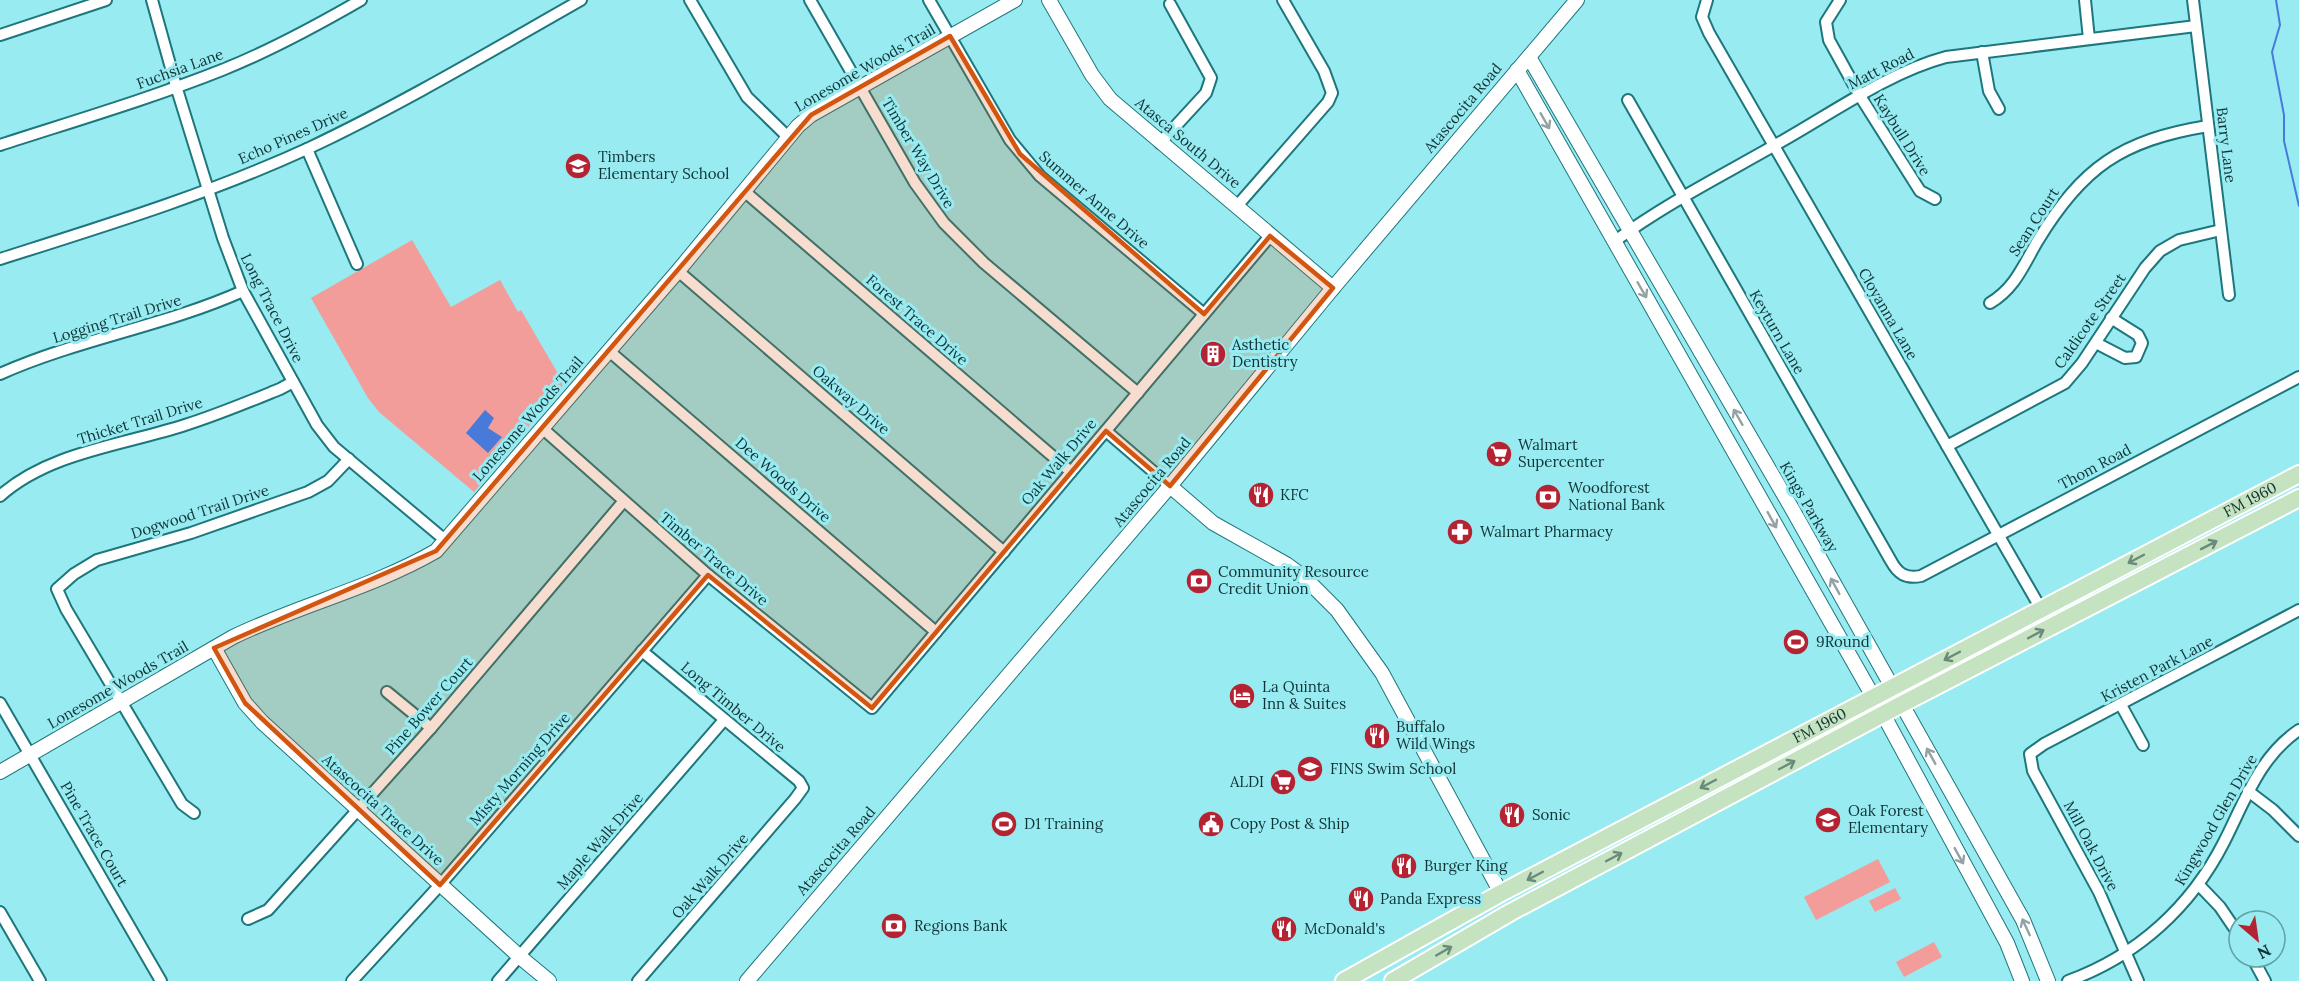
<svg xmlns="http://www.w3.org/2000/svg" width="2299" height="981" font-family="Lora,serif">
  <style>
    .green { fill: #f29d9a }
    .water { fill: #487bd9 }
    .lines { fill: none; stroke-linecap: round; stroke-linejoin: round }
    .stream { stroke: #487bd9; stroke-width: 2 }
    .street-casing { stroke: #1d777d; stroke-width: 14 }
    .secondary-casing { stroke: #1d777d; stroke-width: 16 }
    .primary-casing { stroke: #fff; stroke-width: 20 }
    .street { stroke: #fff; stroke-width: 10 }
    .secondary { stroke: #fff; stroke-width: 14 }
    .primary { stroke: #c5e2c1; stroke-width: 16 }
    .oneway { stroke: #93a3a4 }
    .oneway2 { stroke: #6a8a7b }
    .marked { fill: #d25510; fill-opacity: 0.2; stroke: #d25510; stroke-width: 4.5; stroke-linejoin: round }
    .labels { text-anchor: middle; stroke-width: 6; stroke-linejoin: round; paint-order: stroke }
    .street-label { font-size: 15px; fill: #0f3335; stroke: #98ebf1 }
    .poi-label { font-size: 15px; fill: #0f3335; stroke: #98ebf1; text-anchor: start }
  </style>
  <rect width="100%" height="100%" fill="#98ebf1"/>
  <g class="green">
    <polygon points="412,240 451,307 500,280 518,312 521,310 564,384 474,492 379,412 368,398 311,298"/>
    <polygon points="1878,859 1890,882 1816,920 1804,897"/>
    <polygon points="1895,888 1901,899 1875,912 1869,901"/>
    <polygon points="1934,942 1942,957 1904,977 1896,962"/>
  </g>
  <polygon class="water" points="485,410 494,418 488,428 502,437 488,453 466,433"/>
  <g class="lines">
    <polyline class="stream" points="2276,0 2280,25 2272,52 2284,115 2284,141 2299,206"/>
    <defs>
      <g id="street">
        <polyline points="152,0 176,86 223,238 243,291 317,425 334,447 445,540"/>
        <polyline points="690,0 747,97 788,137"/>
        <polyline points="810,0 915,183 944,223 984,263 1138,393"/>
        <polyline points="929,0 1010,140 1040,176 1204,314"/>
        <polyline points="1707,0 1702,17 1709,33 2041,609"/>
        <polyline points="1840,0 1826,22 1829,40 1860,96 1920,191 1935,199"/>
        <polyline points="2085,0 2089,39"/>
        <polyline points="2193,0 2229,295"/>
        <polyline points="0,35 106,0"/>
        <polyline points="1982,52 1989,91 1999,109"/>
        <path d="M1628,100L1891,561C1898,574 1906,579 1921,576L2299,377"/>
        <polyline points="1160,143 1206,93 1211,78 1170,4"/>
        <path d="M0,145C74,121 149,99 222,70C270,51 316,26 361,0"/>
        <polyline points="307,149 357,264"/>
        <polyline points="744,191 1071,472"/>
        <polyline points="1237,206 1328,102 1332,93 1324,71 1283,0"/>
        <path d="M1615,241C1668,202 1727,173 1784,140C1835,111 1890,72 1946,57L2196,26"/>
        <path d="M0,259C104,226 209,194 309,148C402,104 491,51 581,0"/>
        <polyline points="678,271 1004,552"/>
        <path d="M1990,303C2015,288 2023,266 2037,242C2082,167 2122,140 2208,126"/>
        <polyline points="2096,343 2125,358 2136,357 2142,343 2138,335 2111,318"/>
        <polyline points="609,351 936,632"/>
        <path d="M0,374C78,339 165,326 243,291"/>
        <polyline points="542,428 708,575 872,708 1270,236"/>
        <polyline points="1106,431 1170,486"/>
        <polyline points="1947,446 2065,383 2082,363 2145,268 2160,251 2179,240 2221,230"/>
        <path d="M0,496C49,452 124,445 185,425C217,415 248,402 280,389L293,382"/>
        <polyline points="387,692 431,728"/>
        <polyline points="0,703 161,981"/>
        <polyline points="2121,705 2143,745"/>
        <polyline points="2248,791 2273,810 2299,836"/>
        <polyline points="194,813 182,804 66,609 57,589 74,574 97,560 191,533 308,492 328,481 349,459"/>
        <polyline points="2199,885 2220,907 2239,935"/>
        <polyline points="0,912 40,981"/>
        <polyline points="248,919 268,910 431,728 623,502"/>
        <polyline points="2252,957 2265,981"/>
        <polyline points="352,981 440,885 708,575"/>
        <polyline points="498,981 724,720"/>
        <polyline points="638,981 795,799 803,788 799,781 642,651"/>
        <path d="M2068,981C2137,956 2191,907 2224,842C2245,801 2259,757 2299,730"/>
        <polyline points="2138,981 2099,892 2033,771 2030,754 2044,744 2299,610"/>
      </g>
      <g id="secondary">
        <polyline points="1049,0 1092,75 1110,99 1333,288"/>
        <polyline points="1529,57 1791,507 1968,822 2023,920 2048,981"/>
        <polyline points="1517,70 1883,714 2007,943 2022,981"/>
        <polyline points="1170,486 1213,523 1286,564 1305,578 1337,610 1382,673 1501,893"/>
        <polyline points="214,648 245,703 262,722 520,957 549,981"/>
        <path d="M0,772L233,637C299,605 372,588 436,551L678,271L798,126L811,115L1015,0"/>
        <polyline points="747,981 1170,486 1333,288 1577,0"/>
      </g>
      <g id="primary">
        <path id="s1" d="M1344,981L1501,893L2299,474"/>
        <polyline points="1393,981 1511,912 1902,704 2299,498"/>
      </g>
    </defs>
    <use href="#street" class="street-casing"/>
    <use href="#secondary" class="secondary-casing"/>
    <use href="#primary" class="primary-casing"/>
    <use href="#street" class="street"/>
    <use href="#secondary" class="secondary"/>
    <use href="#primary" class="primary"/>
  </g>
  <defs><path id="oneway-shaft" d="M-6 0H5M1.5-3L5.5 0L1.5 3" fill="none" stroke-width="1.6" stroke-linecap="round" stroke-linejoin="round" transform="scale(1.5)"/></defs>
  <g class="oneway">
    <use href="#oneway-shaft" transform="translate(1545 121) rotate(60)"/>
    <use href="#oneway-shaft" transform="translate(1642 290) rotate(60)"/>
    <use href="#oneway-shaft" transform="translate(1738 417) rotate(-120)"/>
    <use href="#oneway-shaft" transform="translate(1772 520) rotate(61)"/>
    <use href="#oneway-shaft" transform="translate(1835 586) rotate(-119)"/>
    <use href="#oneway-shaft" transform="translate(1931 756) rotate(-119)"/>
    <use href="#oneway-shaft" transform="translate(1959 856) rotate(61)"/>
    <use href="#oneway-shaft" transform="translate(2026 927) rotate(-115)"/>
  </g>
  <g class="oneway2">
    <use href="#oneway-shaft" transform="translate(2209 545) rotate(-27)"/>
    <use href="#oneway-shaft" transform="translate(2136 559) rotate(152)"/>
    <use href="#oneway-shaft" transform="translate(2036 634) rotate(-28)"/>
    <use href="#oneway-shaft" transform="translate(1952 656) rotate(152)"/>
    <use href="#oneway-shaft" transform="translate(1787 765) rotate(-28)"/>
    <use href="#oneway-shaft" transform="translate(1708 784) rotate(152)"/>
    <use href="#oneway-shaft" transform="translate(1614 857) rotate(-28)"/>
    <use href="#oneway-shaft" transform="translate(1535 876) rotate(152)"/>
    <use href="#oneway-shaft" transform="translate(1444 951) rotate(-30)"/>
  </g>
  <path class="marked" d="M950,36L1020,154L1204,314L1270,236L1333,288L1170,486L1106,431L872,708L708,575L440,885L245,703L214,648L436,551L811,115Z"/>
  <defs>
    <symbol id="school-disc" viewBox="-11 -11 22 22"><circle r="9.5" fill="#b52333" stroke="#98ebf1"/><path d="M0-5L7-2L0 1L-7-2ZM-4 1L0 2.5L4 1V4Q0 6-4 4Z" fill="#fff"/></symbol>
    <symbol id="building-disc" viewBox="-11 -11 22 22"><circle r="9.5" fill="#b52333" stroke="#98ebf1"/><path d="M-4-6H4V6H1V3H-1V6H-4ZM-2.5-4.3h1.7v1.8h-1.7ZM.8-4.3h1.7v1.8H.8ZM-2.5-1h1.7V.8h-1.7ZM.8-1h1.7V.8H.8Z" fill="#fff"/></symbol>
    <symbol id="supermarket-disc" viewBox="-11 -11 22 22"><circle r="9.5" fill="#b52333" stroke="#98ebf1"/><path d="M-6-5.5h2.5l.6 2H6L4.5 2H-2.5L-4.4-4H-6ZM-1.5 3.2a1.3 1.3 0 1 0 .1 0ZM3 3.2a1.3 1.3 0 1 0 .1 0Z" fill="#fff"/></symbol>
    <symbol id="restaurant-disc" viewBox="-11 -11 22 22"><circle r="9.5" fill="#b52333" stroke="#98ebf1"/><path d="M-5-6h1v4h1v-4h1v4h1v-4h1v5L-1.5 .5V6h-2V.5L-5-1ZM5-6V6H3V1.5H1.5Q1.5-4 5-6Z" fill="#fff"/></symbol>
    <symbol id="bank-disc" viewBox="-11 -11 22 22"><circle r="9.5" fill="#b52333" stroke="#98ebf1"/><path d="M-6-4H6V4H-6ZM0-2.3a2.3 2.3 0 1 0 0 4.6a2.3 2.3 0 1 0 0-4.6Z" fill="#fff"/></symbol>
    <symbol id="pharmacy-disc" viewBox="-11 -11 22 22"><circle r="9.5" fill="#b52333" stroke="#98ebf1"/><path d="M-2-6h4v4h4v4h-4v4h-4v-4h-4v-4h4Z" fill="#fff"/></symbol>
    <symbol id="stadium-disc" viewBox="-11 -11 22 22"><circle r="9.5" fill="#b52333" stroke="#98ebf1"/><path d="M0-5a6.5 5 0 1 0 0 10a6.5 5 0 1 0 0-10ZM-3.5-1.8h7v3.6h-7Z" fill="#fff"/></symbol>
    <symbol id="hotel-disc" viewBox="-11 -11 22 22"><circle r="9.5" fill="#b52333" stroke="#98ebf1"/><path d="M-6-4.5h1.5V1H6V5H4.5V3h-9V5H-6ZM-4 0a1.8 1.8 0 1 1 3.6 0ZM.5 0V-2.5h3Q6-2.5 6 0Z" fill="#fff"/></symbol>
    <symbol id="civic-disc" viewBox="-11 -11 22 22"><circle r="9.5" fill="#b52333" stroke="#98ebf1"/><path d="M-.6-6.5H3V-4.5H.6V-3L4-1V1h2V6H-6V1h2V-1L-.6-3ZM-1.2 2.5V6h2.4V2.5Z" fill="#fff"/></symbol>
  </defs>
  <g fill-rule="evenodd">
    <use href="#school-disc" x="563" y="151" width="30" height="30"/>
    <use href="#building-disc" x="1198" y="339" width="30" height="30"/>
    <use href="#supermarket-disc" x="1484" y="439" width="30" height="30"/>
    <use href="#restaurant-disc" x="1246" y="480" width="30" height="30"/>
    <use href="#bank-disc" x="1533" y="482" width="30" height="30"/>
    <use href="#pharmacy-disc" x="1445" y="517" width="30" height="30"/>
    <use href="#bank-disc" x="1184" y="566" width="30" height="30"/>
    <use href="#stadium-disc" x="1781" y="627" width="30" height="30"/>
    <use href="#hotel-disc" x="1227" y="681" width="30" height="30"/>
    <use href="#restaurant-disc" x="1362" y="721" width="30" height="30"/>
    <use href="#school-disc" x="1295" y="754" width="30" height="30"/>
    <use href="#supermarket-disc" x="1268" y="767" width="30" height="30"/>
    <use href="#restaurant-disc" x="1497" y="800" width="30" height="30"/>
    <use href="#school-disc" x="1813" y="805" width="30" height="30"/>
    <use href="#stadium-disc" x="989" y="809" width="30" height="30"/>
    <use href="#civic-disc" x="1196" y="809" width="30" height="30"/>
    <use href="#restaurant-disc" x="1389" y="851" width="30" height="30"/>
    <use href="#restaurant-disc" x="1346" y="884" width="30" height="30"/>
    <use href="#bank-disc" x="879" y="911" width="30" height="30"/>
    <use href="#restaurant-disc" x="1269" y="914" width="30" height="30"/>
  </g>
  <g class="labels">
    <g class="street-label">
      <text transform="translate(865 68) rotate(-30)" y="5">Lonesome Woods Trail</text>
      <text transform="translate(180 69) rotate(-20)" y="5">Fuchsia Lane</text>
      <text transform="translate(1881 69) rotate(-27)" y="5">Matt Road</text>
      <text transform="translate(1463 108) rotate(-50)" y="5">Atascocita Road</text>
      <text transform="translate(1902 135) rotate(58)" y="5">Kaybull Drive</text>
      <text transform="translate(293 136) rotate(-24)" y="5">Echo Pines Drive</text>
      <text transform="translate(1188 143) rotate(40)" y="5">Atasca South Drive</text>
      <text transform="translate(2226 145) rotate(83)" y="5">Barry Lane</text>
      <text transform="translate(918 153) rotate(59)" y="5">Timber Way Drive</text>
      <text transform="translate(1094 200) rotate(41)" y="5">Summer Anne Drive</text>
      <text transform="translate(2034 222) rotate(-57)" y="5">Sean Court</text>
      <text transform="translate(272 308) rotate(63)" y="5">Long Trace Drive</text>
      <text transform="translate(1888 314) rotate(60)" y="5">Cloyanna Lane</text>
      <text transform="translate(117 319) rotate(-17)" y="5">Logging Trail Drive</text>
      <text transform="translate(917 320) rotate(41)" y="5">Forest Trace Drive</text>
      <text transform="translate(2090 321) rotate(-55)" y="5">Caldicote Street</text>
      <text transform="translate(1777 332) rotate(60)" y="5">Keyturn Lane</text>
      <text transform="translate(851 400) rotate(41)" y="5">Oakway Drive</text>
      <text transform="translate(528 419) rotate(-49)" y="5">Lonesome Woods Trail</text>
      <text transform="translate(140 421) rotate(-17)" y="5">Thicket Trail Drive</text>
      <text transform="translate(1059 462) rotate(-50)" y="5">Oak Walk Drive</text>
      <text transform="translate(2095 467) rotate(-28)" y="5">Thom Road</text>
      <text transform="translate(783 480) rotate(41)" y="5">Dee Woods Drive</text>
      <text transform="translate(1152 482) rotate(-50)" y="5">Atascocita Road</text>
      <text dy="5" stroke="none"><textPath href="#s1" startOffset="1026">FM 1960</textPath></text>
      <text transform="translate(1809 507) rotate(60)" y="5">Kings Parkway</text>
      <text transform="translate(200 512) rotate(-18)" y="5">Dogwood Trail Drive</text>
      <text transform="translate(714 559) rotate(40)" y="5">Timber Trace Drive</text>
      <text transform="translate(2157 669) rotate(-28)" y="5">Kristen Park Lane</text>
      <text transform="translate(118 685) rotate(-30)" y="5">Lonesome Woods Trail</text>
      <text transform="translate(429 706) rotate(-49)" y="5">Pine Bower Court</text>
      <text transform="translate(733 707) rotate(40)" y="5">Long Timber Drive</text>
      <text dy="5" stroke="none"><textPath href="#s1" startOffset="540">FM 1960</textPath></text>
      <text transform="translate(520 769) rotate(-49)" y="5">Misty Morning Drive</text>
      <text transform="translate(383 810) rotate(42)" y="5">Atascocita Trace Drive</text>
      <text transform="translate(2216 820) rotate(-60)" y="5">Kingwood Glen Drive</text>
      <text transform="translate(94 834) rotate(60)" y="5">Pine Trace Court</text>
      <text transform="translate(600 841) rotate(-49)" y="5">Maple Walk Drive</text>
      <text transform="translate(2091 846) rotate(62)" y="5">Mill Oak Drive</text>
      <text transform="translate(836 851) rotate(-49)" y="5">Atascocita Road</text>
      <text transform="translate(710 876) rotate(-49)" y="5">Oak Walk Drive</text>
    </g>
    <g class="poi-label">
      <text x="598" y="162">Timbers<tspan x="598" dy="17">Elementary School</tspan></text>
      <text x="1232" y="350">Asthetic<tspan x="1232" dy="17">Dentistry</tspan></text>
      <text x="1518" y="450">Walmart<tspan x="1518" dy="17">Supercenter</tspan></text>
      <text x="1568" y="493">Woodforest<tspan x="1568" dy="17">National Bank</tspan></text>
      <text x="1280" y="500">KFC</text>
      <text x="1480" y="537">Walmart Pharmacy</text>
      <text x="1218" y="577">Community Resource<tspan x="1218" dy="17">Credit Union</tspan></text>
      <text x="1816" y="647">9Round</text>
      <text x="1262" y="692">La Quinta<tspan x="1262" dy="17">Inn &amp; Suites</tspan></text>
      <text x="1396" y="732">Buffalo<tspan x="1396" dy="17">Wild Wings</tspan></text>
      <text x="1330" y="774">FINS Swim School</text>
      <text x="1264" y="787" text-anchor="end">ALDI</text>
      <text x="1848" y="816">Oak Forest<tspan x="1848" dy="17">Elementary</tspan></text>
      <text x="1532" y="820">Sonic</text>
      <text x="1024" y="829">D1 Training</text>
      <text x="1230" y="829">Copy Post &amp; Ship</text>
      <text x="1424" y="871">Burger King</text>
      <text x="1380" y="904">Panda Express</text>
      <text x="914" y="931">Regions Bank</text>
      <text x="1304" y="934">McDonald's</text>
    </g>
  </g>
  <g transform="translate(2257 939) rotate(151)"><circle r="28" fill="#98ebf1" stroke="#61a1a6" stroke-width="1.5"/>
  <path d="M0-4.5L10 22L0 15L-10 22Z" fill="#b52333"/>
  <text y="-9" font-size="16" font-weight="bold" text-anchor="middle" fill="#0f3335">N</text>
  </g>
</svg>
